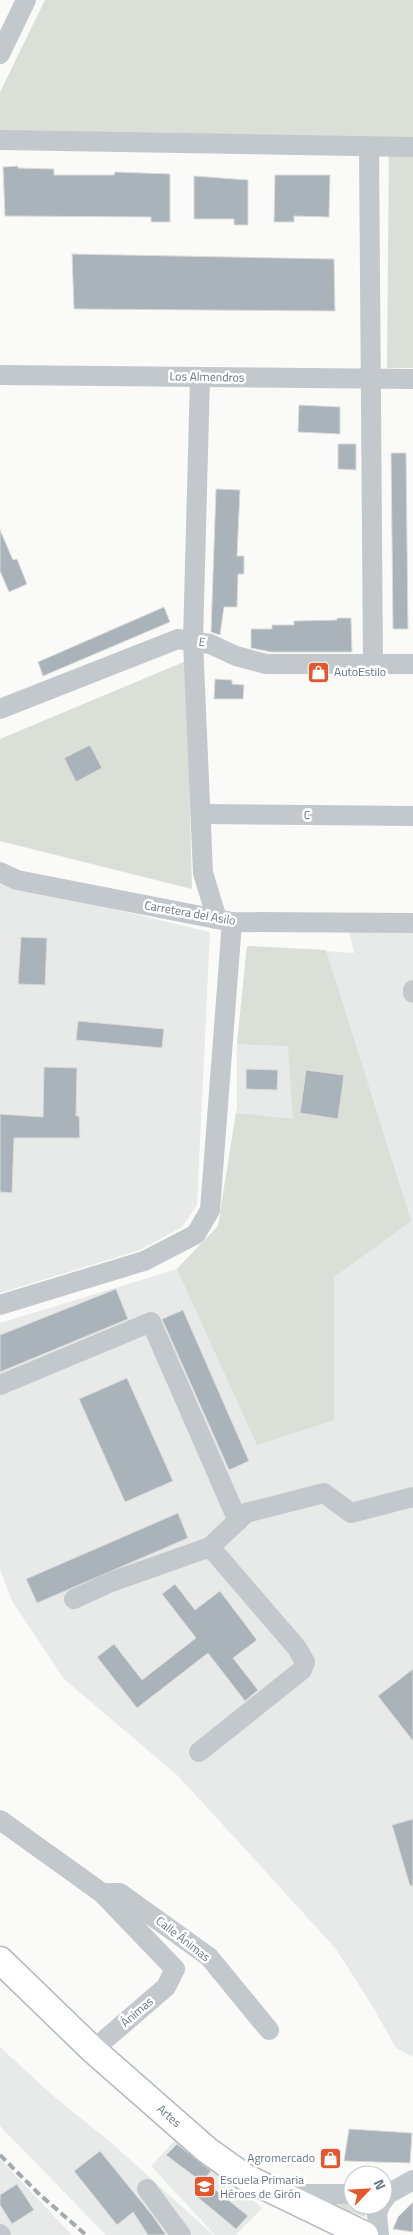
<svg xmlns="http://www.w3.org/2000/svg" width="413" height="2235" font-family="'Titillium Web',sans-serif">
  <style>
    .built { fill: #e8e9e9 }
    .green { fill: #dadfd7 }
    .building { fill: #aab3b9; stroke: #dcdcda }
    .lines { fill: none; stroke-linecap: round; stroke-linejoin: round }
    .major-casing { stroke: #b5babe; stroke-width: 29 }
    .minor { stroke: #c3c8cc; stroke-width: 20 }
    .major { stroke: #fff; stroke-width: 26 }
    .rail { stroke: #a2aab0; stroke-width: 4; stroke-dasharray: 8 4; stroke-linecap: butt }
    .labels { text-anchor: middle; stroke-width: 5; stroke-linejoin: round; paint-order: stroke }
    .street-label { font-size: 12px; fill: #657683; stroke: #fff }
    .poi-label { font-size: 12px; fill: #657683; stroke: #fff; text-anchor: start }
  </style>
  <rect width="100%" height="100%" fill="#fafaf8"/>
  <g class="built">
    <polygon points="0,882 210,932 197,1205 182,1227 140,1250 0,1293"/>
    <polygon points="347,922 413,923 413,2057 396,2048 373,2007 336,1949 247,1851 178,1776 64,1679 12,1601 0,1569 0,1323 177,1269 218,1226 237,1106 237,1044 247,946 354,953"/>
    <polygon points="0,2047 51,2094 115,2146 213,2235 106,2235 0,2126"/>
    <polygon points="177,2138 262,2208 236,2235 215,2235 151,2166"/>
    <polygon points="0,2159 72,2235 0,2235"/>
  </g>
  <g class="green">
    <polygon points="45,0 413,0 413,368 387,368 389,143 0,131 0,92"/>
    <polygon points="186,661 192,889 0,841 0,739"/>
    <polygon points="247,946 326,950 411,1221 334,1277 334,1420 257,1445 177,1269 218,1226 236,1113 293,1119 288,1046 237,1044"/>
    <polygon points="320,2202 368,2205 365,2217"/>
  </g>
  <g class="building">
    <polygon points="18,166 18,168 54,169 54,175 114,175 115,172 170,174 170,222 151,222 151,217 5,216 3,167"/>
    <polygon points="275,175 330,175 329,217 294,216 294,222 274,222"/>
    <polygon points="194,176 248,180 248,225 234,225 234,219 194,219"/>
    <polygon points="72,254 334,259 335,311 74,309"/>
    <polygon points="299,405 340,407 340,434 298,432"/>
    <polygon points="338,444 356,444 356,470 338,469"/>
    <polygon points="391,453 406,453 408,629 393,629"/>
    <polygon points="216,489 240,490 237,556 244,556 244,574 238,574 237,607 224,607 220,635 211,632"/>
    <polygon points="0,530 13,560 17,559 27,584 9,592 0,571"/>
    <polygon points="164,607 170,622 43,676 38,662"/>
    <polygon points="337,618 351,618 352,652 271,652 251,648 251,629 272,629 272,625 294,625 294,621 337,620"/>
    <polygon points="215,679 232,680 232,684 244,685 243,699 214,699"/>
    <polygon points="90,745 102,768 76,782 64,758"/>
    <polygon points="21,937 47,938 45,985 18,984"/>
    <polygon points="78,1021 164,1029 162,1048 76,1040"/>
    <polygon points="44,1067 77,1068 76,1116 79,1116 80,1138 14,1138 12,1193 0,1192 0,1114 43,1117"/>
    <polygon points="246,1069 278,1070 277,1090 246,1089"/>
    <polygon points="306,1070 344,1075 338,1119 300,1113"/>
    <polygon points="116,1289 128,1319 0,1372 0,1335"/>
    <polygon points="183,1310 249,1461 229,1470 162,1319"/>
    <polygon points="127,1378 173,1481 125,1502 79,1399"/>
    <polygon points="178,1513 188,1538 37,1603 26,1579"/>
    <polygon points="175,1584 195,1610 220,1591 257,1640 233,1658 258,1690 245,1701 208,1653 137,1708 97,1657 114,1644 142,1680 196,1638 162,1594"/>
    <polygon points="413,1669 413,1741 378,1696"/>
    <polygon points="413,1819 413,1885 410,1886 392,1825"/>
    <polygon points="349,2129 412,2133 410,2163 344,2161"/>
    <polygon points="177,2144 211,2171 202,2182 166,2155"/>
    <polygon points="100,2151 152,2215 166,2235 148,2235 133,2212 117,2225 74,2171"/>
    <polygon points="206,2182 248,2216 236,2229 195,2195"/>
    <polygon points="17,2184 34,2210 12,2224 0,2205 0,2195"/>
    <polygon points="413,2202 413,2232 393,2229 398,2217"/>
  </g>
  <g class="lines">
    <defs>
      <polyline id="major" points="0,1960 93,2050 207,2150 245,2177 365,2235"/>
    </defs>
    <use href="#major" class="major-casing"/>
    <g class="minor">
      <polyline points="0,54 26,0"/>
      <polyline points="0,140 413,147"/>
      <polyline points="369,148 373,664"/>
      <polyline points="0,375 413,379"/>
      <polyline points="200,377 193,641 203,873 217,919"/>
      <polyline points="0,709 178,639 210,644 236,656 266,664 413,664"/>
      <polyline points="202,814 413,816"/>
      <polyline points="0,872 17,880 232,922 413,923"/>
      <polyline points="413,990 413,993"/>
      <polyline points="0,1305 144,1261 196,1234 210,1210 232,922"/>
      <polyline points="0,1385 151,1322 238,1521"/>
      <polyline points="74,1599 111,1582 210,1547 246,1513 324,1493 351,1513 413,1497"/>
      <polyline points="199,1752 302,1670 305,1662 297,1648 210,1547"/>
      <polyline points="0,1820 102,1893 175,1969 166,1987 93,2050"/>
      <polyline points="102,1893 120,1893 209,1957 269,2030"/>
      <polyline points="147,2189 181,2235"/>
      <polyline points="283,2194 353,2194"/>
      <polyline points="383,2201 388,2194 413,2180"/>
      <polyline points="0,2234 1,2235"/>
      <polyline points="379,2235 377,2214 380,2205"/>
    </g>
    <use href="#major" class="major"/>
    <polyline class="rail" points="0,2155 38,2193 86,2235"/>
  </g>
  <defs>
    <symbol id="shop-square" viewBox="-11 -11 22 22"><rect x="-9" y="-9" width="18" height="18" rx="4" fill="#e4572e" stroke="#fff"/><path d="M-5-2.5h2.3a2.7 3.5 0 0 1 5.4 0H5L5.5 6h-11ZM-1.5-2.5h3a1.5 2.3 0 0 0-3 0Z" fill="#fff"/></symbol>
    <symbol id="school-square" viewBox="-11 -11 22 22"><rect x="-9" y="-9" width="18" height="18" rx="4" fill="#e4572e" stroke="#fff"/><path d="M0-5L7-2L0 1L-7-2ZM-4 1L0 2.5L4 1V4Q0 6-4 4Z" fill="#fff"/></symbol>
  </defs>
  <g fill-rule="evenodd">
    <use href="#shop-square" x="306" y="660" width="25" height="25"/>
    <use href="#shop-square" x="318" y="2146" width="25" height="25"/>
    <use href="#school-square" x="192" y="2174" width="25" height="25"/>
  </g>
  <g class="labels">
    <g class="street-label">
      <text transform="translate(207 377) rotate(1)" y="4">Los Almendros</text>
      <text transform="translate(202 642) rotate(8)" y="4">E</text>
      <text transform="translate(307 815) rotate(1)" y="4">C</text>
      <text transform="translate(190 913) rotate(10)" y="4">Carretera del Asilo</text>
      <text transform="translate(183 1939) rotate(38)" y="4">Calle Ánimas</text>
      <text transform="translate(137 2012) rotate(-41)" y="4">Ánimas</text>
      <text transform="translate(169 2116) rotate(41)" y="4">Artes</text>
    </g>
    <g class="poi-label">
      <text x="334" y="676">AutoEstilo</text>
      <text x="315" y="2162" text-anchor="end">Agromercado</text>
      <text x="220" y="2184">Escuela Primaria<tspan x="220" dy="14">Héroes de Girón</tspan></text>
    </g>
  </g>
  <g transform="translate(368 2190) rotate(65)"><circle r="24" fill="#ffffff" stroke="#c1c8cd"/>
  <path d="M0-4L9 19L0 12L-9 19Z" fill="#e4572e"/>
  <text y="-8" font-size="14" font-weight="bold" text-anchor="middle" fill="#657683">N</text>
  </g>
</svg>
